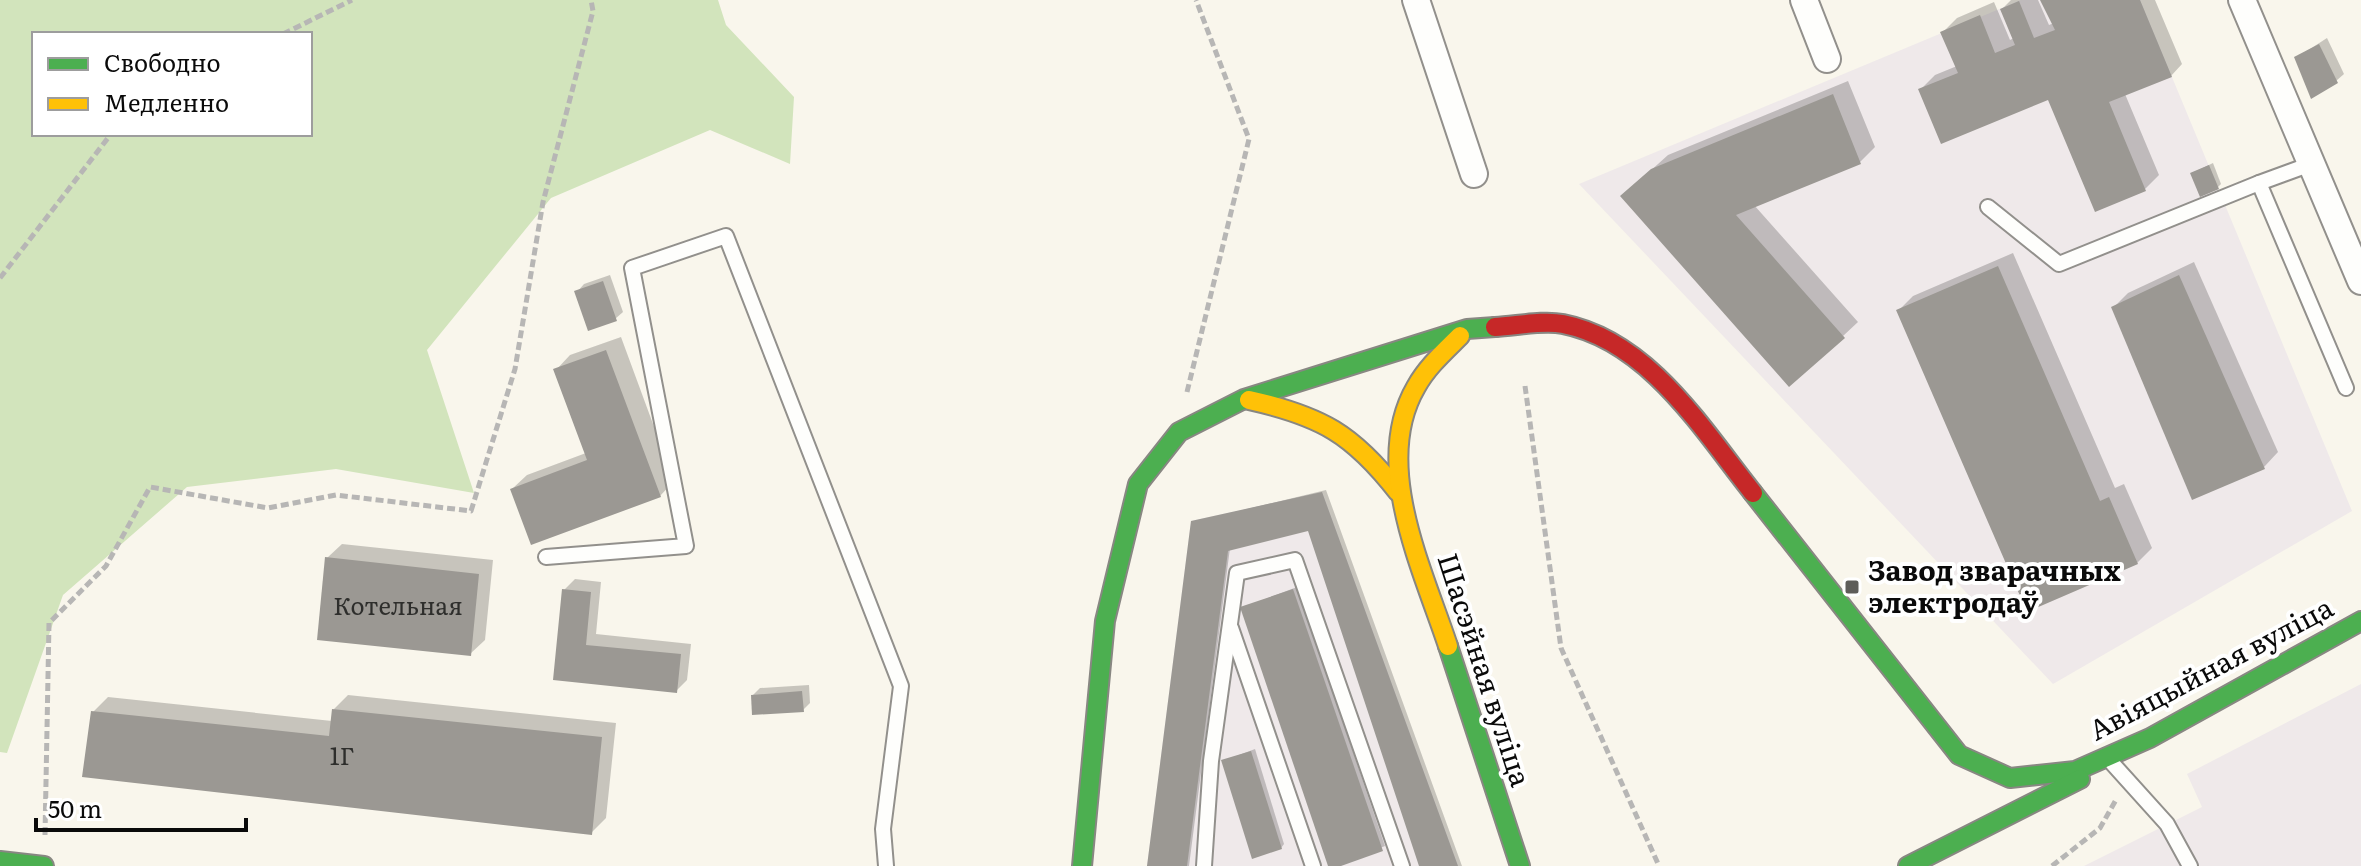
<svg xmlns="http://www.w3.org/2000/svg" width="2361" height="866" font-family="Literata,serif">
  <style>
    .industrial { fill: #efe9ea }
    .forest { fill: #d2e4bc; fill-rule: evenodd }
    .shadow { fill: #0003 }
    .building { fill: #9b9893 }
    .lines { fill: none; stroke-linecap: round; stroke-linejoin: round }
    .lane-casing { stroke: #92908c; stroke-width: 18 }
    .street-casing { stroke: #92908c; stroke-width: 30 }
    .fast-casing { stroke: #888782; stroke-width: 22 }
    .slow-casing { stroke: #888782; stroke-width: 22 }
    .jam-casing { stroke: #888782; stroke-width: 22 }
    .path { stroke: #b7b6b5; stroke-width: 5; stroke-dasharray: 8 4; stroke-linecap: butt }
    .lane { stroke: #fefefc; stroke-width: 14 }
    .street { stroke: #fefefc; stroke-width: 26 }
    .fast { stroke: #4caf50; stroke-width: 18 }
    .slow { stroke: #ffc107; stroke-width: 18 }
    .jam { stroke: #c62828; stroke-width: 18 }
    .poi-dot { fill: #5e5d59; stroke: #fff; stroke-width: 3 }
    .labels { text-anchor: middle; stroke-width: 8; stroke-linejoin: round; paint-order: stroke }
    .number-label { font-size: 24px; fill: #2e2e2c }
    .poi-label { font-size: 28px; font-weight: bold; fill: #0a0a0a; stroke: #fff; text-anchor: start }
    .street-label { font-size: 28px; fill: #0a0a0a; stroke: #fff }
  </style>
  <rect width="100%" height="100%" fill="#f9f6ec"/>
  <g class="industrial">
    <polygon points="2021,0 2140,0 2352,511 2053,684 1579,184"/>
    <polygon points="1322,492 1458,866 1147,866 1191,521"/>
    <polygon points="2361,684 2361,866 2084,866 2202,807 2187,774"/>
  </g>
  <path class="forest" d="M0,0H718L726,25L794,97L790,164L710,130L551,198L427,350L474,493L336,469L187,487L63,595L7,753L0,752ZM34,34H310V134H34Z"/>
  <g class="shadow">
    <polygon points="2011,0 2038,0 2049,25 2054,23 2043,0 2155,0 2182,64 2171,76 2125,94 2159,175 2145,189 2049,97 1920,90 1935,75 1957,66 1943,32 1957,18 1994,2 2010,40 2014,38 2002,9"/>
    <polygon points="2327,38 2344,74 2336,81 2296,58"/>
    <polygon points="1848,81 1875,147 1860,162 1754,205 1858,322 1843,336 1638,182 1668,155"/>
    <polygon points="2213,163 2221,184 2218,187 2192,173"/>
    <polygon points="2013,253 2115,488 2124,484 2152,548 2137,563 1899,310 1913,296"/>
    <polygon points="2194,262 2278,452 2264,467 2113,308 2128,293"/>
    <polygon points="610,275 623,312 615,319 577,292 584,284"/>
    <polygon points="621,337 674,481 660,496 512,489 527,475 586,453 556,370 570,355"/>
    <polygon points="1326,490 1462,866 1421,866 1309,529 1230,548 1189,866 1149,866 1193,522"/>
    <polygon points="342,544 493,560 485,640 470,654 327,558"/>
    <polygon points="575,579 601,582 596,634 691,644 687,680 676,691 555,678 564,590"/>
    <polygon points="1297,587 1385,846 1335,866 1330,866 1242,608"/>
    <polygon points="809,685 810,703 803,710 753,695 760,688"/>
    <polygon points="348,695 616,723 606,818 591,833 93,712 108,697 332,721 334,709"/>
    <polygon points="1255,749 1284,844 1281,848 1223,761"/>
  </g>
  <g class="building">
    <polygon points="2040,0 2140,0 2172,77 2109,102 2146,191 2095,212 2048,100 1941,144 1918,89 1958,73 1940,32 1980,15 1995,53 2015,45 2000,9 2019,1 2034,38 2055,30"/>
    <polygon points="2319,44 2338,83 2311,99 2294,57"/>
    <polygon points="1833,94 1861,164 1736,215 1845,338 1789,387 1620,196 1651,169"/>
    <polygon points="2209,165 2219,189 2200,197 2190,173"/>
    <polygon points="1998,266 2100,501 2109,497 2138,564 2027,612 1896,310"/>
    <polygon points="2179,275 2265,469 2192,500 2111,307"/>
    <polygon points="603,281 617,321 588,331 574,291"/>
    <polygon points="606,350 661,497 531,545 510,489 587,460 553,369"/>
    <polygon points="1322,492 1458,866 1419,866 1308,531 1228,551 1187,866 1147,866 1191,521"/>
    <polygon points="325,557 479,574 471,656 317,640"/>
    <polygon points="562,589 591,592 586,645 681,654 677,693 553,680"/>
    <polygon points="1293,589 1383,851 1341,866 1328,866 1240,607"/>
    <polygon points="802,691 804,712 752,715 751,695"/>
    <polygon points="332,709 602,737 592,835 82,777 91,711 329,736"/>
    <polygon points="1251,751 1282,849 1252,859 1221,760"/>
  </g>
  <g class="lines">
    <defs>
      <g id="lane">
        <polyline points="2311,164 2259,183 2346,388"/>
        <polyline points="1988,207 2059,264 2259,183"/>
        <polyline points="546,557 686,546 632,268 726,236 901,686 883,829 886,866"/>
        <polyline points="1231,628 1313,866"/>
        <polyline points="2112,763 2167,824 2190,866"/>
        <polyline points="1204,866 1211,761 1237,573 1295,560 1402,866"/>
      </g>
      <g id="street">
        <polyline points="1416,0 1474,174"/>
        <polyline points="1804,0 1827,59"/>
        <polyline points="2242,0 2361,281"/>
      </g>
      <g id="fast">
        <polyline points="1753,493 1959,755 2010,778 2075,771 2150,738 2361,621"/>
        <polyline points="1448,646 1520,866"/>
        <polyline points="0,861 44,866"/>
        <polyline points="1082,866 1105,621 1138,484 1179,432 1244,399 1467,329 1495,327"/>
        <polyline points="1908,866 2080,779"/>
      </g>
      <g id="slow">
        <path d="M1249,400C1321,416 1353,434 1398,492"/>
        <path d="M1448,646C1423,570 1371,464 1416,387C1427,367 1444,352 1460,336"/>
      </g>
      <path id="jam" d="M1495,327C1516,326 1543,320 1563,324C1649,341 1702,429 1753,493"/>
    </defs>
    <use href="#lane" class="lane-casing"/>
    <use href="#street" class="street-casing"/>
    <use href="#fast" class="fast-casing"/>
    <use href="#slow" class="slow-casing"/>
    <use href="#jam" class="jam-casing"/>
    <g class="path">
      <polyline points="283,34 352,0"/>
      <polyline points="0,278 111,134"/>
      <polyline points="1525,386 1561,648 1659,866"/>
      <polyline points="1187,392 1249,139 1196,0"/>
      <polyline points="45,835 49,623 106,566 150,487 268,508 336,495 471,511 515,369 543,202 593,11 591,0"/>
      <polyline points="2052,866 2100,828 2117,798"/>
    </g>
    <use href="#lane" class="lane"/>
    <use href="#street" class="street"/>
    <use href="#fast" class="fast"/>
    <use href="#slow" class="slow"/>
    <use href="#jam" class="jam"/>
  </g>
  <rect class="poi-dot" x="1844" y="579" width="16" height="16" rx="4"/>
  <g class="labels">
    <g class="number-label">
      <text x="398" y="615">Котельная</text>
      <text x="342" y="765">1Г</text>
    </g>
    <g class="poi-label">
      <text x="1868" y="581">Завод зварачных<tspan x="1868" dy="32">электродаў</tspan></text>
    </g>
    <g class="street-label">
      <text transform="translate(2211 669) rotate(-28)" y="10">Авіяцыйная вуліца</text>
      <text transform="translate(1484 670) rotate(72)" y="10">Шасэйная вуліца</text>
    </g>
  </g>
  <rect x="32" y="32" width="280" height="104" fill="#ffffff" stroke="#9d9d9d" stroke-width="2"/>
  <rect x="48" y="58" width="40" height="12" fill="#4caf50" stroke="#9d9d9d" stroke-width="2"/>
  <text x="104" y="72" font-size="24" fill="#0a0a0a">Свободно</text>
  <rect x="48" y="98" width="40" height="12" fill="#ffc107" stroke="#9d9d9d" stroke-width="2"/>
  <text x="104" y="112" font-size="24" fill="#0a0a0a">Медленно</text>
  <path d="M36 818v12h210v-12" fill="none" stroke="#0a0a0a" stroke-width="4"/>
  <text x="48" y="818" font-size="24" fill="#0a0a0a" stroke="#ffffff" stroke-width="6" paint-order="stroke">50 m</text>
</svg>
